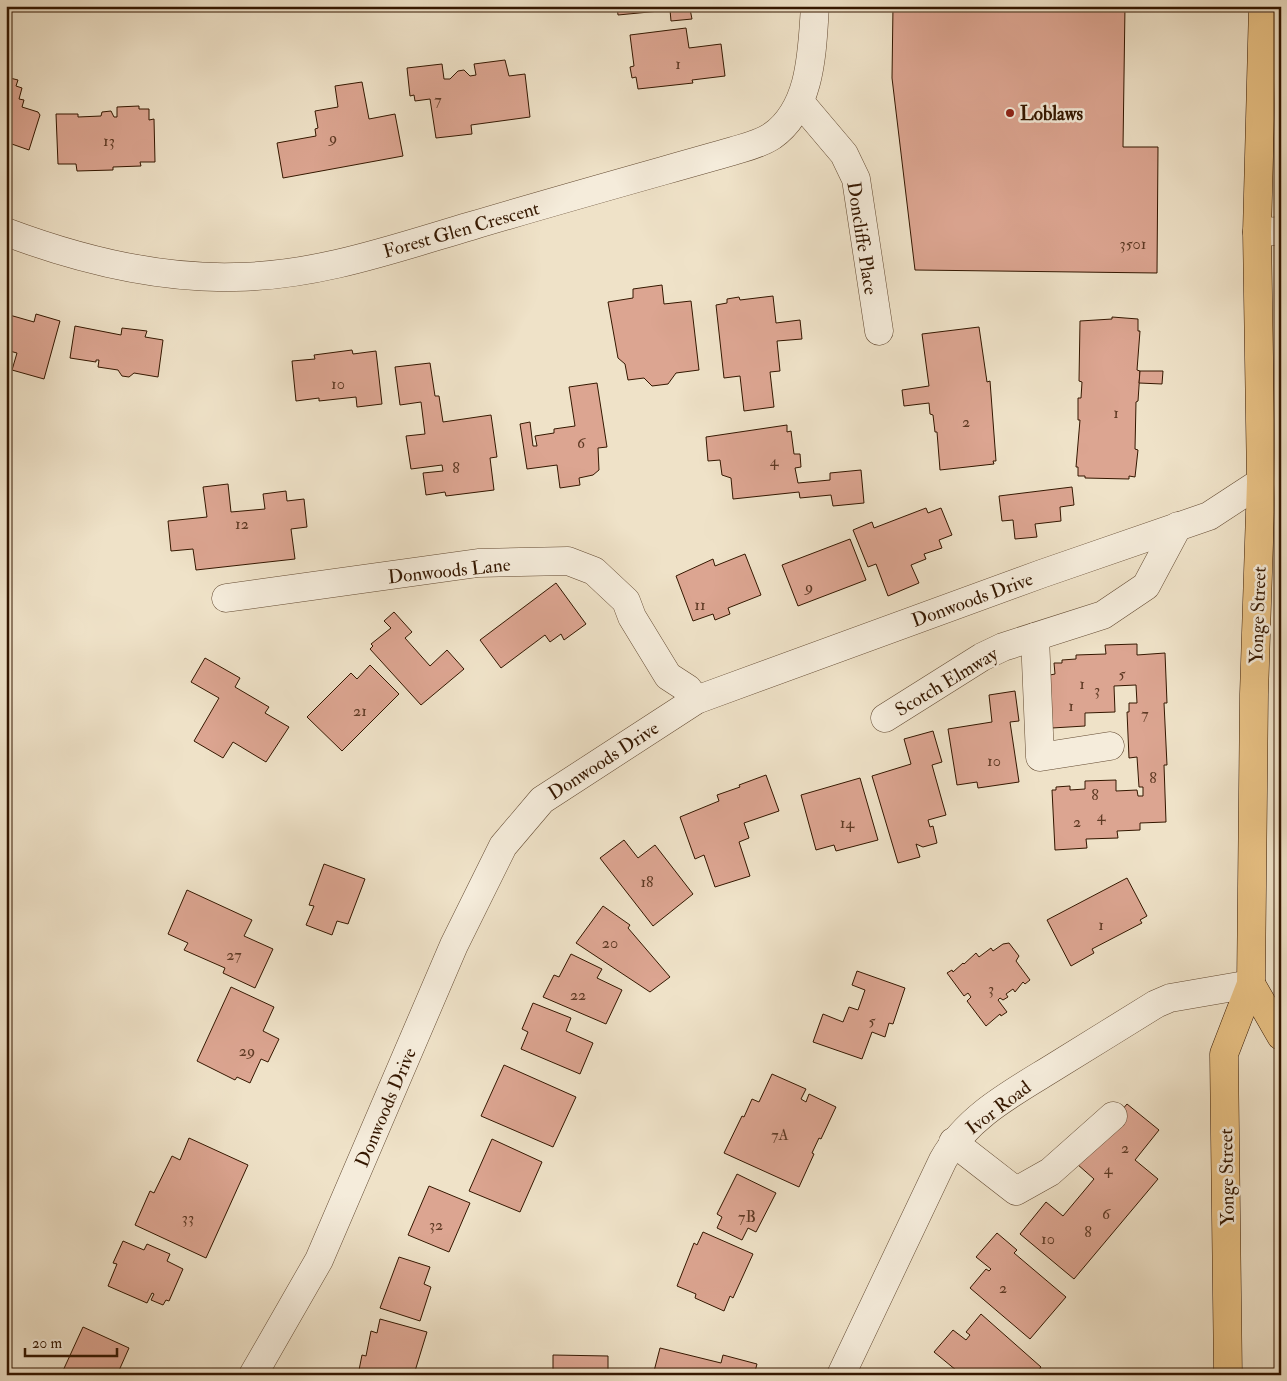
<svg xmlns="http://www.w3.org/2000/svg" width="1287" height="1381" font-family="'IM FELL Double Pica',serif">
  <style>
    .building { fill: #dca591; stroke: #341700 }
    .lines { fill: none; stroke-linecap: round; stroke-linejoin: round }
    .minor-casing { stroke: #634a32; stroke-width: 29 }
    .primary-casing { stroke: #341700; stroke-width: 29 }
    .minor { stroke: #f5ecdb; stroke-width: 28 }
    .primary { stroke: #e8c184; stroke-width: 28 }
    .poi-dot { fill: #8f2418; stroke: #f5ecdb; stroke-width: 2 }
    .labels { text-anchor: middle; stroke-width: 5; stroke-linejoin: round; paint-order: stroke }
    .number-label { font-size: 16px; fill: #5e3a24 }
    .poi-label { font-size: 19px; font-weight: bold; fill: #341700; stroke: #f5ecdb; text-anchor: start }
    .street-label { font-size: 19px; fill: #341700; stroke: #f5ecdb }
  </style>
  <rect width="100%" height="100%" fill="#efe2c8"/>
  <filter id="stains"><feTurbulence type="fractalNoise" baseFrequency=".004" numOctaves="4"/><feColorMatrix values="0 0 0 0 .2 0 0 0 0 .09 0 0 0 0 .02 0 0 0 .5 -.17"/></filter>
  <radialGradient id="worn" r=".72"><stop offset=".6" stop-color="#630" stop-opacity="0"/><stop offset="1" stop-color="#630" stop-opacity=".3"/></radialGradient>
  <g class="building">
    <polygon points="617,6 697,6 697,8 690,9 692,19 671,21 670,10 618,15"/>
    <polygon points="893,6 1125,6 1123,147 1158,147 1157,273 915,270 892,78"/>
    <polygon points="686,28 689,48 721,44 725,76 692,80 693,83 638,89 636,77 632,78 630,67 634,66 630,35"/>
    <polygon points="505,60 509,76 525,74 530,117 471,125 472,134 436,138 430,99 415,101 414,95 410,96 407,68 442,64 444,79 450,79 458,71 464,70 470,76 476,75 474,64"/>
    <polygon points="6,77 18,80 16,86 22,88 19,99 24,100 22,107 38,112 40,115 29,150 6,142"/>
    <polygon points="362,82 369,119 395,114 403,156 283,178 277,143 316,136 315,129 318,128 315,111 338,107 335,86"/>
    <polygon points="139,106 139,109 149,109 149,120 154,119 155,162 140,162 141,166 113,167 113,170 77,171 76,164 58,164 56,114 78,114 78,117 101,116 102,112 111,111 114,117 117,117 117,107"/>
    <polygon points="662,285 664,304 691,301 699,370 676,373 668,384 652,386 644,378 628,380 625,364 618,358 608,302 633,298 633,289"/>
    <polygon points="773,296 776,323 800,320 802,339 777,341 780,371 770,372 774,407 744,411 740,376 724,378 716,305 727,303 727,299 739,297 740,300"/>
    <polygon points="6,314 34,322 36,314 60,321 44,379 12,370 17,353 6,350"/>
    <polygon points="1112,317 1138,319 1138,331 1140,331 1137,370 1140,371 1138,401 1136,402 1135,449 1138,450 1135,477 1129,476 1129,479 1085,478 1085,476 1078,476 1078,467 1076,467 1080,420 1078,420 1078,398 1081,398 1082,382 1079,381 1080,321 1112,319"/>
    <polygon points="75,326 121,335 122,328 147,331 145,337 163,340 158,377 134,373 129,377 122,376 118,370 98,367 99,360 96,360 96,362 70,358"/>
    <polygon points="979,327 987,382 990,381 996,461 993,461 994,464 940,470 937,432 935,432 933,415 930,414 929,403 904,406 902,390 929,386 922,334"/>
    <polygon points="352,350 353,354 376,351 382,404 357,407 356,397 319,401 319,398 296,401 292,361 315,359 314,355"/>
    <polygon points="430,363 435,396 439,396 443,422 491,415 497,457 490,458 494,490 446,496 445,492 426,495 423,473 443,471 442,465 411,469 406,436 425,434 421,402 400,405 395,367"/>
    <polygon points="1140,371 1163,371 1162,384 1139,383"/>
    <polygon points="597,383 607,447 598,448 599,470 593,475 579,478 580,485 560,488 557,465 527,469 520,424 530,422 533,446 537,446 535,436 554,433 554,429 575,426 569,387"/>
    <polygon points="787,425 787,432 791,431 794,454 800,454 801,467 795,468 798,483 830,480 830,473 861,470 864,503 833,506 831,495 800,498 799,492 733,499 731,478 722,475 720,460 708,461 706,437"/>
    <polygon points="228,484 231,512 265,509 263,494 286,491 287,501 304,499 307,527 291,529 295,559 196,570 193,549 171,551 168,521 207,517 203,487"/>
    <polygon points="1072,487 1074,505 1060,507 1061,521 1035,524 1037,537 1015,539 1013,520 1002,521 999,496"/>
    <polygon points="926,508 928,513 941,508 952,535 939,540 942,548 924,554 926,559 911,565 919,583 888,596 876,564 868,567 853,530 872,522 874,528"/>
    <polygon points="850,539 866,580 798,606 782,565"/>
    <polygon points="745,554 761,595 728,608 730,614 715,620 713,614 693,621 676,576 713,559 715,566"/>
    <polygon points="556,583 586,624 564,640 561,634 550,642 545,635 501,668 480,640"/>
    <polygon points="394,612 412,632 405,638 430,666 447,650 464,669 421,705 370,649 373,646 371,644 391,628 384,621"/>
    <polygon points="1137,644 1137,655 1165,653 1167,703 1164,703 1167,765 1164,765 1166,822 1140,823 1140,830 1117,831 1118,838 1086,839 1087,848 1055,850 1052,790 1056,790 1056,787 1070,786 1070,790 1085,789 1085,781 1116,780 1116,791 1137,790 1138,796 1143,796 1143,787 1139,787 1137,757 1129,758 1127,712 1129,712 1129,703 1137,703 1136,685 1114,686 1115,712 1085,713 1085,726 1052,728 1050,675 1055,674 1054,663 1062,663 1062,660 1076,659 1076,655 1106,654 1105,645"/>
    <polygon points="205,658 240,678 235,687 269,707 265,713 289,727 266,762 233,742 223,758 194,741 219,698 191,682"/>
    <polygon points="370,665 399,694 342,751 307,717 351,673 357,679"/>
    <polygon points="1015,691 1019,721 1010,722 1019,782 978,788 977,782 957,785 948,729 992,722 989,695"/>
    <polygon points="933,731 942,762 932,765 946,815 928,820 930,827 933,826 937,843 923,847 916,844 920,857 898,863 872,776 911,764 904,739"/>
    <polygon points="766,775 779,811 744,823 749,838 739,842 750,876 715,887 704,855 695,859 680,817 719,801 717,795 740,787 739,785"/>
    <polygon points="860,778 878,840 836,851 834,845 816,850 801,795"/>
    <polygon points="624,840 638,858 655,845 693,894 653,926 600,858"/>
    <polygon points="324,864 365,879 348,924 337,921 332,935 306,925 314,906 309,905"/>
    <polygon points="1127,878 1147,916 1140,920 1142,923 1092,949 1094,953 1071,966 1047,920"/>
    <polygon points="187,890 252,920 244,936 273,949 255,988 223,973 225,968 184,950 188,943 168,934"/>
    <polygon points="603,906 630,925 628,928 670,977 650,992 576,943"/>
    <polygon points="1009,943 1019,956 1016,961 1030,980 1025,984 1023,982 1015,992 1013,989 1006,994 1008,997 1003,1000 1000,998 998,1000 1007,1012 1001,1016 1000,1014 986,1026 967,1001 971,997 968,993 964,996 947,973 952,970 953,972 963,963 964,964 976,953 979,957 991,948 993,951 1003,944"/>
    <polygon points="571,954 602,969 597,978 622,990 606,1024 543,997 554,975 559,977"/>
    <polygon points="857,971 905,988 893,1024 889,1023 885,1037 872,1032 862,1059 813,1042 823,1014 843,1022 849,1007 858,1010 865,990 852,985"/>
    <polygon points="231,987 274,1007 263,1031 279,1039 268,1062 261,1059 250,1083 237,1077 235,1080 197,1061"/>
    <polygon points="533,1003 571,1018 566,1031 593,1043 580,1074 521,1049 528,1032 522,1029"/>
    <polygon points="504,1065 576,1097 553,1147 481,1116"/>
    <polygon points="772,1074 806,1089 801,1099 806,1102 809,1094 836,1107 821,1139 819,1138 812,1153 814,1154 799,1187 724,1153 742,1116 744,1117 752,1099 759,1102"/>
    <polygon points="1127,1104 1159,1130 1135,1160 1158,1179 1074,1279 1020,1234 1046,1202 1063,1216 1094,1179 1077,1164"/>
    <polygon points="189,1138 248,1165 206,1258 135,1225 150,1191 154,1193 172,1156 180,1160"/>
    <polygon points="492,1139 542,1162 520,1212 469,1191"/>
    <polygon points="737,1174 776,1193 756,1232 748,1228 742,1240 717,1228 722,1217 717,1214"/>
    <polygon points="429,1186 470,1203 449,1252 408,1235"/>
    <polygon points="703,1232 753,1254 733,1298 730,1296 724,1311 695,1298 696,1294 677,1286 694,1243 697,1245"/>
    <polygon points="997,1233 1017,1250 1014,1253 1066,1297 1030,1339 970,1288 986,1269 989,1271 991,1269 976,1257"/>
    <polygon points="123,1241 144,1250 147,1244 170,1254 167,1261 183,1269 169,1301 166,1300 163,1305 151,1300 154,1294 152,1293 147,1303 108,1286 117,1264 113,1263"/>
    <polygon points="399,1257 430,1267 424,1284 431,1287 420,1321 380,1308"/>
    <polygon points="981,1314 1041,1367 1035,1375 962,1375 934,1352 953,1330 966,1340 970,1335 966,1332"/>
    <polygon points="380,1319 427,1332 415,1371 412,1370 411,1375 358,1375 362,1355 366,1356 371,1331 377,1333"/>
    <polygon points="83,1327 129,1348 117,1375 61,1375"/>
    <polygon points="660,1348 721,1363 723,1355 757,1364 754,1375 653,1375"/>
    <polygon points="553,1355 608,1356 608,1375 553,1375"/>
  </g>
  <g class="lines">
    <defs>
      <g id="minor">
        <polyline points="800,102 844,154 856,179 879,331"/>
        <path d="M6,232C78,259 157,279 235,277C317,276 393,249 471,226C558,200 645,176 733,151C746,147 760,144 772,136C812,108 812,50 815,6"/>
        <polyline points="1257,232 1281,231"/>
        <polyline points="226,598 478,563 568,561 594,571 626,601 632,617 668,676 688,689 696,700"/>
        <polyline points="1035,637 1040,757 1110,746"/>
        <polyline points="885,718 982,657 1003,647 1103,615 1146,586 1178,526"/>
        <polyline points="953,1142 1016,1191 1050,1172 1113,1116"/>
        <polyline points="253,1375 319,1260 454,945 503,846 542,800 696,700 1041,574 1209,516 1261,482"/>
        <path d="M841,1375L943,1160C968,1115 1016,1091 1059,1064C1091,1044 1124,1024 1156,1004L1170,998L1251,984"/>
      </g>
      <g id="primary">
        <polyline points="1251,984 1281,1036"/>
        <polyline points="1228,1375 1224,1054 1251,984 1254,694 1261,482 1257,232 1263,6"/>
      </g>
    </defs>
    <use href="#minor" class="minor-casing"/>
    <use href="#primary" class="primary-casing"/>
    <use href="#minor" class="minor"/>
    <use href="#primary" class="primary"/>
  </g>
  <circle class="poi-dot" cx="1010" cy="113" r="5"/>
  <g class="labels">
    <g class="number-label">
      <text x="678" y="69">1</text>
      <text x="438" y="105">7</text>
      <text x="333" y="143">9</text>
      <text x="109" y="146">13</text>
      <text x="1133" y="249">3501</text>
      <text x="338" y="389">10</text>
      <text x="1116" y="418">1</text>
      <text x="966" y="427">2</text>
      <text x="581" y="448">6</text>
      <text x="774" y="466">4</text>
      <text x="456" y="473">8</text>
      <text x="242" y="529">12</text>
      <text x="809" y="592">9</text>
      <text x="700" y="610">11</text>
      <text x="1122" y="679">5</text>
      <text x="1082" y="689">1</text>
      <text x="1097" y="695">3</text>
      <text x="1071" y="711">1</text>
      <text x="360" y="716">21</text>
      <text x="1145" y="719">7</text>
      <text x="994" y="766">10</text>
      <text x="1153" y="783">8</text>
      <text x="1095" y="800">8</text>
      <text x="1101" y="821">4</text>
      <text x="1077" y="827">2</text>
      <text x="847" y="828">14</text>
      <text x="647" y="887">18</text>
      <text x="1101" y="930">1</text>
      <text x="610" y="948">20</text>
      <text x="234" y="960">27</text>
      <text x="991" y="994">3</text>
      <text x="578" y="1000">22</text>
      <text x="872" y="1026">5</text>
      <text x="247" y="1056">29</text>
      <text x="780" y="1140">7A</text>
      <text x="1125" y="1153">2</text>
      <text x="1108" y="1174">4</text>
      <text x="1106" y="1219">6</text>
      <text x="747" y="1222">7B</text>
      <text x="188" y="1223">33</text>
      <text x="436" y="1230">32</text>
      <text x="1088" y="1237">8</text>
      <text x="1048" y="1244">10</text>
      <text x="1003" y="1293">2</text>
    </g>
    <g class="poi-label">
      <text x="1020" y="120">Loblaws</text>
    </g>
    <g class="street-label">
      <text transform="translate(461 229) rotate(-16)" y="7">Forest Glen Crescent</text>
      <text transform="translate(863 238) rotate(81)" y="7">Doncliffe Place</text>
      <text transform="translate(449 570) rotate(-6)" y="7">Donwoods Lane</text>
      <text transform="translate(972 599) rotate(-20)" y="7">Donwoods Drive</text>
      <text transform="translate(1257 615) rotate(-88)" y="7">Yonge Street</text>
      <text transform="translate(946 681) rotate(-31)" y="7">Scotch Elmway</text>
      <text transform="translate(603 760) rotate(-33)" y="7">Donwoods Drive</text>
      <text transform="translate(385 1107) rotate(-67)" y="7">Donwoods Drive</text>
      <text transform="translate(998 1107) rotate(-37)" y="7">Ivor Road</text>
      <text transform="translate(1226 1177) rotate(-91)" y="7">Yonge Street</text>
    </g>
  </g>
  <rect width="1287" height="1381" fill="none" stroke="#efe2c8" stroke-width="25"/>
  <rect x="8" y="8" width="1272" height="1366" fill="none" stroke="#341700" stroke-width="2.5"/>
  <rect x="12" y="12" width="1262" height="1356" fill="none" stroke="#341700"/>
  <path d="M25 1348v8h92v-8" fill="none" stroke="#341700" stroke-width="2.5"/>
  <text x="32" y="1348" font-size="15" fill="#341700" stroke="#f5ecdb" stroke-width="4" paint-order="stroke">20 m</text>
  <rect width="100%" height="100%" filter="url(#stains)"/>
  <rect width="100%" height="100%" fill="url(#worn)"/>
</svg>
